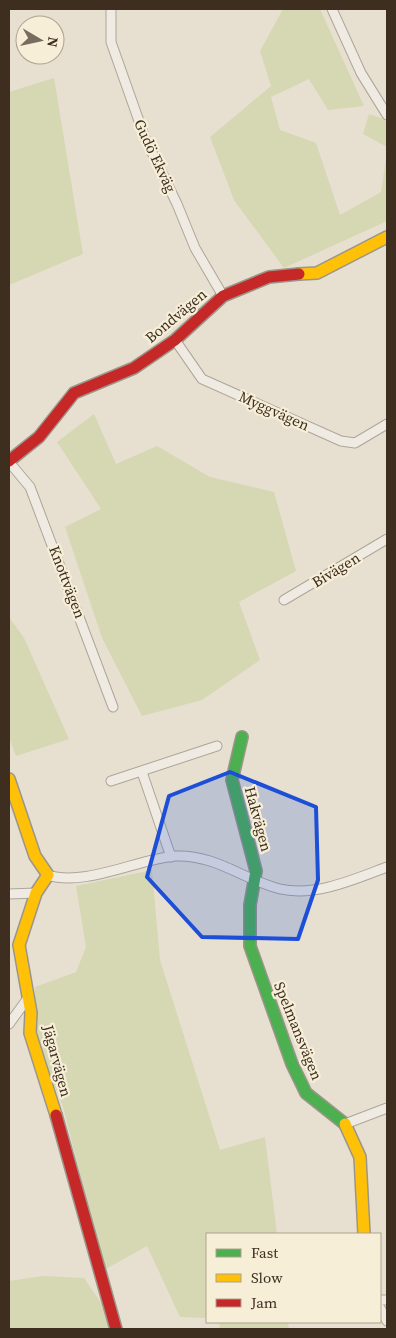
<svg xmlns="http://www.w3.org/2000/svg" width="396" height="1338" font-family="'Source Serif 4',serif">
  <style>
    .green { fill: #d6d7b3 }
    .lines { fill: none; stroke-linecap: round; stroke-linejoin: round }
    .street-casing { stroke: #ada599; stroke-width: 11 }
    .fast-casing { stroke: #9c958a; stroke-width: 14 }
    .slow-casing { stroke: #9c958a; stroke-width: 14 }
    .jam-casing { stroke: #9c958a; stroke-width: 14 }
    .street { stroke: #efebe3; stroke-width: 9 }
    .fast { stroke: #4caf50; stroke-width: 11 }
    .slow { stroke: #ffc107; stroke-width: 11 }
    .jam { stroke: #c62828; stroke-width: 11 }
    .marked { fill: #1d4ed8; fill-opacity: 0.2; stroke: #1d4ed8; stroke-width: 4; stroke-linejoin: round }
    .labels { text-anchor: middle; stroke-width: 4.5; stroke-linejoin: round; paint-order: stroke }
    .street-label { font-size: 15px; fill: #3d2e20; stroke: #f7eed8 }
  </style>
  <rect width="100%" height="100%" fill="#e7e0d1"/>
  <g class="green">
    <polygon points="283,9 320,9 364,106 328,110 309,79 271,97 280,130 316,143 340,215 381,192 387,153 387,221 284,268 234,200 210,137 271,86 260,51"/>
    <polygon points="54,78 83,254 9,285 9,92"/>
    <polygon points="369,114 387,120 387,147 363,134"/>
    <polygon points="94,414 116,464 157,446 210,477 274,492 296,571 239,602 260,660 202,700 142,716 102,638 65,527 101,509 57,442"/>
    <polygon points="9,617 24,638 69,739 16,756 9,737"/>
    <polygon points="152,870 160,960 220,1150 265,1137 277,1234 207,1234 207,1318 180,1317 147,1246 104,1270 63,1107 35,1037 35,987 76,972 86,947 76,886"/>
    <polygon points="43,1276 84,1278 104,1307 110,1329 9,1329 9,1281"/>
    <polygon points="219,1322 288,1322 289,1329 220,1329"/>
  </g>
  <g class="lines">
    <defs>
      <g id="street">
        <polyline points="111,9 111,42 145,138 177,204 195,248 223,296"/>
        <polyline points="332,9 361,73 387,115"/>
        <polyline points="175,340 202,379 341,441 355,443 387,424"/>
        <polyline points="9,462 30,487 113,707"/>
        <polyline points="284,600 387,539"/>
        <polyline points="142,772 171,857"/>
        <polyline points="111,781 217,746"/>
        <path d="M48,875C84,887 138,859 175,856C215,854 244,880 280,889C315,897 355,879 387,867"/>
        <polyline points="9,894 36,893"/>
        <polyline points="9,1024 28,998"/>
        <polyline points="345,1124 387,1108"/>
        <polyline points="380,1300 387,1300"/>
        <polyline points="380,1308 387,1321"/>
      </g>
      <polyline id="fast" points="242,737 232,780 256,871 250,905 250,946 292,1064 306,1093 345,1124"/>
      <g id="slow">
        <polyline points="299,274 317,273 387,237"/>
        <polyline points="9,779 35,856 48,875 36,893 19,945 31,1013 30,1033 56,1115"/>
        <polyline points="345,1124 360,1157 364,1234"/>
      </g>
      <g id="jam">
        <polyline points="9,461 39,437 74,393 134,368 175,340 223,296 269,277 299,274"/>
        <polyline points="56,1115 116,1329"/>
      </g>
    </defs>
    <use href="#street" class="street-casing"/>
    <use href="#fast" class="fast-casing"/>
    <use href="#slow" class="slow-casing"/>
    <use href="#jam" class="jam-casing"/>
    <use href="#street" class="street"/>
    <use href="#fast" class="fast"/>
    <use href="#slow" class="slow"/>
    <use href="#jam" class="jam"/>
  </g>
  <path class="marked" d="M230,772L316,807L318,880L298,939L202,937L147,877L169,796Z"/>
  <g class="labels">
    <g class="street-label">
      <text transform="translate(155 156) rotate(65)" y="5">Gudö Ekväg</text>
      <text transform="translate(176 316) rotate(-40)" y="5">Bondvägen</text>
      <text transform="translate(274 411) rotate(24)" y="5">Myggvägen</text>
      <text transform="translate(336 570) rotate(-31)" y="5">Bivägen</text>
      <text transform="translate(67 582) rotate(69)" y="5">Knottvägen</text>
      <text transform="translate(258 819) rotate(75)" y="5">Hakvägen</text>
      <text transform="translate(298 1031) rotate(68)" y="5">Spelmansvägen</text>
      <text transform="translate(57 1061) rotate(75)" y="5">Jägarvägen</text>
    </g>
  </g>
  <rect width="396" height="1338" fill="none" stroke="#3d2e20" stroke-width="20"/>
  <rect x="206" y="1233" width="175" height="90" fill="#f7eed8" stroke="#ada18e"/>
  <rect x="216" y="1249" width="25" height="8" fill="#4caf50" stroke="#ada18e"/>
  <text x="251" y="1258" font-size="15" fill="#3d2e20">Fast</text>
  <rect x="216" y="1274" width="25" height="8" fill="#ffc107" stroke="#ada18e"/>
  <text x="251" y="1283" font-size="15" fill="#3d2e20">Slow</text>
  <rect x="216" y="1299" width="25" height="8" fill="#c62828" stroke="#ada18e"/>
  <text x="251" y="1308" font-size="15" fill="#3d2e20">Jam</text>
  <g transform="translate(40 40) rotate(99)"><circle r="24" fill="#f7eed8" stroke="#ada18e"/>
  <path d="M0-4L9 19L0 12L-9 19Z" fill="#786c5e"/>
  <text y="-8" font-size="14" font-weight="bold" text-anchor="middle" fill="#3d2e20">N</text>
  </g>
</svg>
